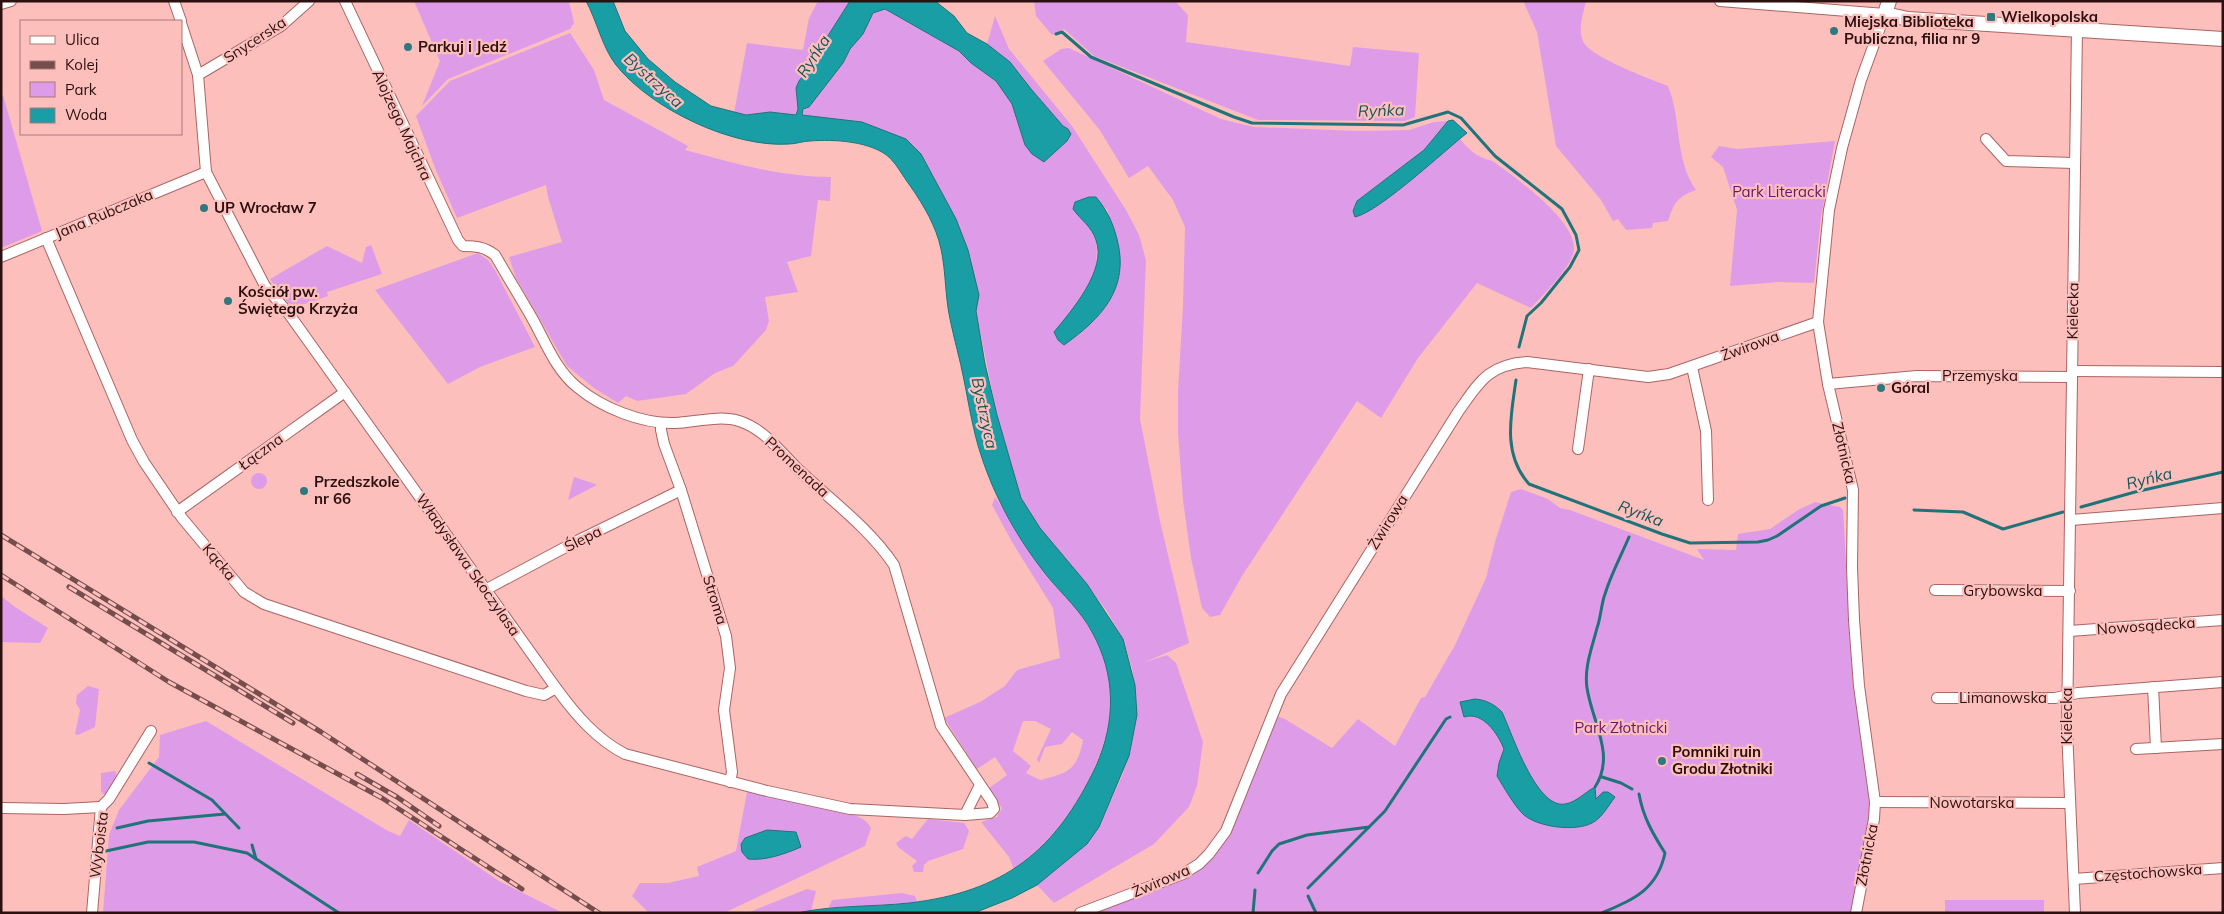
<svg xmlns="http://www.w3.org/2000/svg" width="2224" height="914" font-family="Mulish,sans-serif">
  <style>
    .green { fill: #de9ce8; fill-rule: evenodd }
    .water { fill: #1a9ea6; stroke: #1f7379 }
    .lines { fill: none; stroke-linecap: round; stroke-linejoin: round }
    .stream { stroke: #1f7379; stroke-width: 3 }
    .street-casing { stroke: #aa6463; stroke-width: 12 }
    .secondary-casing { stroke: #aa6463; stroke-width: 16 }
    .street { stroke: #fff; stroke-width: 10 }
    .secondary { stroke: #fff; stroke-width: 14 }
    .tram { stroke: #744d4c; stroke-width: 1 }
    .rail-casing { stroke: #744d4c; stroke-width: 5 }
    .rail { stroke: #fdbfbc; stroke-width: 3; stroke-dasharray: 9; stroke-linecap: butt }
    .poi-dot { fill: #2f787d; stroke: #fdbfbc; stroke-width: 2 }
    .labels { text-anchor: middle; stroke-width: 4.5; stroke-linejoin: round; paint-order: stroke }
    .poi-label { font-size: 15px; font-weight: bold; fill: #2b100f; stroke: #fdbfbc; text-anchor: start }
    .street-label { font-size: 15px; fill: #2b100f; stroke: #fdbfbc }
    .park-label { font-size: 15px; fill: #671573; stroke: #fdbfbc }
    .water-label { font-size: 16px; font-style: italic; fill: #12565a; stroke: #fdbfbc }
  </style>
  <rect width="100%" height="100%" fill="#fdbfbc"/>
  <g class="green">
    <polygon points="414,1 569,1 574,23 570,29 448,79 422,106 440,61"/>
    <polygon points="818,1 850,1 796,88 798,109 796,115 770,112 746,115 734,113 747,43 803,50 809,18"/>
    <polygon points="1034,1 1175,1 1188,15 1186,42 1350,66 1353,47 1419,53 1415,117 1405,121 1258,120 1094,56 1064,29 1052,35 1036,16"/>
    <path d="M1526,1H1586C1583,15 1577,30 1584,43C1593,58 1650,79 1668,86C1682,120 1674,158 1696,190C1678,196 1674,203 1668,221L1653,223L1652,228L1626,230L1618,219L1613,221L1601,200L1556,146L1537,32L1524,3Z"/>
    <path d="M885,9L959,51L971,63L996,81L1012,104L1019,121L1021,134L1068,129L1063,126L1031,89L1010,62L987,44L995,16L1009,49L1072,126L1126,210L1139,235L1146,260L1140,419L1160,521L1189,643L1143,663L1167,655L1176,663L1203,742L1197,786L1189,807L1154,844L1054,903L1037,885L1087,844L1099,827L1122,776L1129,756L1137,715L1135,685L1132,668L1123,639L1106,610L1087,584L1040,528L1021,498L997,415L976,311L940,188L921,154L906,139L862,122L802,116L803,109L809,107L843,63L850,49L863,34L873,13ZM1089,197L1107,209L1120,252L1058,340L1054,332L1072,310L1096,272L1097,241L1085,220L1081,200Z"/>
    <path d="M570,33L594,70L604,100L688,146L685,150C733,163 782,177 831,177L830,201L818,200L811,256L787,262L798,292L765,297L769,321L766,330L733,366L715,373L686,394L637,401L626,396L618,403L594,388L567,366L516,278L509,257L562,242L548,197L546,185L457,218L435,168L416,116L450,81Z"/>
    <path d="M1069,48L1221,119L1254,127L1359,131L1409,130L1434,122L1448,121L1424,150L1357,201L1363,215L1460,139C1466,146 1474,155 1483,158C1487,160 1491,160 1494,162C1516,178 1577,221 1574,250C1572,267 1543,295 1531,308L1477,283L1418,358L1381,418L1357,401L1242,576L1220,615L1210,617L1202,608L1191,558L1183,500L1178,433V391L1183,306L1185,227L1173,200L1148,166L1129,178L1099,129L1043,61L1061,49Z"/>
    <polygon points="3,95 42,231 1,248 1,96"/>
    <polygon points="1835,141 1821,217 1814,283 1779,282 1730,286 1737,210 1723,167 1711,157 1719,146 1737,149"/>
    <polygon points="371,245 382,274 327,292 328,296 293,308 280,294 270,279 327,246 362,263 366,247"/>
    <polygon points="478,253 488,260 495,270 535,347 480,367 448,384 375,290"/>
    <circle cx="259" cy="481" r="8"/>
    <polygon points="574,477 595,484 597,485 568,500"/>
    <polygon points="1521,489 1548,499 1560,508 1570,510 1704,560 1697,549 1736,550 1738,534 1770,529 1798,510 1815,502 1840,507 1843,510 1853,682 1869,789 1869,821 1851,913 1092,913 1182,880 1214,856 1276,716 1285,719 1332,748 1358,719 1395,746 1421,698 1425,697 1455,645 1486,578 1495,542 1511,492"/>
    <path d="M995,497C1014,524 1028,553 1050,579C1055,586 1062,591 1068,598C1117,659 1124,706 1090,777C1072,814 1048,845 1014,869L1009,857L981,822L997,817L1002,808L988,789L1007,775L995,757L977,769L944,718L980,702L1005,686L1017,670L1060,658L1053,608L1012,542L992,505ZM1023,721H1035L1051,729L1037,759L1039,763L1045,747L1062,744L1072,732L1083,740C1077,770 1069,773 1040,780L1026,773L1031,766L1013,751Z"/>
    <polygon points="1,596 15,607 48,628 40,643 1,642"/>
    <polygon points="88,686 99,689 95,727 78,735 75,734 80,710 76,703 77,695"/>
    <polygon points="206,721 388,831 400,836 409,820 499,881 563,913 103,913 109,835 119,810 159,757 160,735"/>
    <polygon points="115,771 118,778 108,794 103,794 101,791 101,773"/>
    <polygon points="747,792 857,816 866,821 871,828 865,846 724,913 649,913 632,896 640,883 668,883 699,876 697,867 736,851"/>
    <polygon points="928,819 964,823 969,831 963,849 928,861 924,865 923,872 914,872 912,866 917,861 898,847 896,843 906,836 912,839"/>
    <polygon points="807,889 816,891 811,911 797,913 747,913"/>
    <polygon points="902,893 915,896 917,902 828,909 832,900"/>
    <rect x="1945" y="900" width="99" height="13"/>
  </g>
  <g class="water">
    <path d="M586,1H613L625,31L648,59L675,82L711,106L746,115L770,112L796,115L798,109L796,88L799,81L812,64L817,53L850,1H935L954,16L967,33L987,44L1010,62L1031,89L1063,126L1068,129L1071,134L1067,141L1044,162L1032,154L1025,145L1012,104L996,81L971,63L959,51L885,9L873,13L863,34L850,49L843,63L809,107L803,109L802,115L862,122L906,139L921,154L956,219L968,250L979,295L976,311L985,364L997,415L1021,498L1040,528L1087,584L1123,639L1135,685L1137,715L1129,756L1099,827L1087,844L1037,885L1012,898L974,913H797C834,905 872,907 909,903C1004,892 1056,851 1096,766C1116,721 1116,675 1092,632C1081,611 1063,595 1048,577C1019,541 995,499 981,455C973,431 969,405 964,380C960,359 954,339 950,319C945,296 946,272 941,249C936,226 924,206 911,187C904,178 898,166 890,158C872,141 833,139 810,141C803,141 796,144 789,144C733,148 651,109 616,65C602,47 597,21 586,1Z"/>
    <path d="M1453,120L1467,133C1444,151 1379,212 1355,217L1353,211L1357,201L1424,150L1448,121Z"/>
    <path d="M1089,197H1096C1107,210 1113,223 1117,239C1130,288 1102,318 1064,345L1058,340L1054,332C1072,310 1107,270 1096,240C1092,227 1081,220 1073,209L1075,202Z"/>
    <path d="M1475,699C1486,700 1494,704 1502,712C1512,733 1536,809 1565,804C1577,802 1585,792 1595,787L1596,799L1603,792H1608L1615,797C1608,806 1602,818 1592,823C1575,832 1538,827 1524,815C1515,807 1503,786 1497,776L1499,763L1504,749C1498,734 1483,711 1464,717L1460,702Z"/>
    <path d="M767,830L796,832L801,847C785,854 765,861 748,859L742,852L741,844L745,838Z"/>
  </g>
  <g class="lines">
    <g class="stream">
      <polyline points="1056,34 1062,32 1091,57 1234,117 1252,123 1403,125 1448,112 1461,118 1495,156 1562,209 1576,235 1579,250 1570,267 1541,303 1527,316 1519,347"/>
      <path d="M1516,380C1511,415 1502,454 1529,484L1662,534L1690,543L1758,542L1768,540L1777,536L1821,506L1845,498"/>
      <polyline points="2081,507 2135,492 2223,472"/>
      <polyline points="1914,510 1963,512 2003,529 2063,512"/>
      <polyline points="149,763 212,800 239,828"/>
      <polyline points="1602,777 1621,783 1632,789"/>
      <path d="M1595,787C1616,755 1592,722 1587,688C1584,667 1592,648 1597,628C1601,617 1601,605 1605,594C1611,574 1621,556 1629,537"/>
      <polyline points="117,828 148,821 225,814"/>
      <polyline points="252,845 256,859"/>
      <polyline points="106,851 148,842 194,842 247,853 339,913"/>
      <polyline points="1258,873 1272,851 1279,844 1307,835 1369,827 1385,811 1446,719 1450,717"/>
      <polyline points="1308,888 1369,827"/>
      <polyline points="1308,896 1316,913"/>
      <polyline points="1253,913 1255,890"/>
      <path d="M1602,913C1634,899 1657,890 1665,853C1653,834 1643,817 1639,794"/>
    </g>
    <defs>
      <g id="street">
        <polyline points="174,1 181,21"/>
        <polyline points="1720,1 1885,14 1861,80 1842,148 1829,210 1818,322 1828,384 1853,490 1852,567 1854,620 1859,686 1875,802 1874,819 1856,913"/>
        <polyline points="1,4 11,1"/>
        <path d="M181,23L198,75L206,172L265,286L289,314L556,688C575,714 596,739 625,754L767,791L850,809L965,815L990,813L994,809L992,802L941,726L894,565C869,528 832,501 800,471C782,454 765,429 739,421C720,415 695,422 675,423C642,424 602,408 577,387C555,369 545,341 532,318C520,297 507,276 495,255C485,247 476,246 463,246L458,240L345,1"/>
        <polyline points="198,75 281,26 309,1"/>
        <polyline points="1986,139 2006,161 2074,163"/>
        <polyline points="46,238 132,440 144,462 182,518 244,592 264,604 526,691 544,695 556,688"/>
        <polyline points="1,257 206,172"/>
        <polyline points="1692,367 1706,431 1708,500"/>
        <polyline points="2072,371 2223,372"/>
        <polyline points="1828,384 1917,376 2071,377"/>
        <polyline points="661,423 661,430 664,444 681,490 726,636 730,668 724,710 732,772 730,782"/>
        <polyline points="1578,449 1589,369"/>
        <polyline points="177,512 345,392"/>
        <polyline points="2071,520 2223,508"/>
        <polyline points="485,590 577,541 681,490"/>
        <polyline points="1935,590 2070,591"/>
        <polyline points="2069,631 2223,620"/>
        <polyline points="2153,687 2156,748"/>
        <polyline points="1937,698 2055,698 2078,693 2223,682"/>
        <polyline points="2136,749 2223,744"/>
        <polyline points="1875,802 2069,803"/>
        <polyline points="1,808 64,809 101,807"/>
        <polyline points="965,815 980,785"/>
        <polyline points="2074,879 2223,868"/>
        <polyline points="92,913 101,807 109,799 151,731"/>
        <path d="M1080,913L1183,874L1199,864L1209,854L1226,831L1281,694L1458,412C1479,383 1487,365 1527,362L1648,377L1669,374L1818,322"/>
        <polyline points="2075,913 2067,729 2077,29"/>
      </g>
      <polyline id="secondary" points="1889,1 1885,14 1908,19 2223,39"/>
    </defs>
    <use href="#street" class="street-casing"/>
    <use href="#secondary" class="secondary-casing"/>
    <use href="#street" class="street"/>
    <use href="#secondary" class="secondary"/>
    <polyline class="tram" points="251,1 266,1"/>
    <defs>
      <g id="rail">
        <polyline points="1,535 321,732 599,913"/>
        <polyline points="1,575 169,682 382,798 522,889"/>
        <polyline points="69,587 293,723"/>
        <polyline points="357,774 397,797 439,826"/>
      </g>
    </defs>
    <use href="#rail" class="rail-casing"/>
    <use href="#rail" class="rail"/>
  </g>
  <g class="poi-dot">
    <rect x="1986" y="12" width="10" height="10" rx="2.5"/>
    <circle cx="1834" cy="31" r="5"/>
    <circle cx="408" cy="47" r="5"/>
    <circle cx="204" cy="208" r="5"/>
    <circle cx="228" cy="301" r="5"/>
    <circle cx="1881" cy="388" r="5"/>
    <circle cx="304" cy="491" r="5"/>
    <circle cx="1662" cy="761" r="5"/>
  </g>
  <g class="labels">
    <g class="poi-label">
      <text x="2001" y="22">Wielkopolska</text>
      <text x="1844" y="27">Miejska Biblioteka<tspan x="1844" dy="17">Publiczna, filia nr 9</tspan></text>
      <text x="418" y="52">Parkuj i Jedź</text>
      <text x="214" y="213">UP Wrocław 7</text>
      <text x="238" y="297">Kościół pw.<tspan x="238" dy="17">Świętego Krzyża</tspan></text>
      <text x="1891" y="393">Góral</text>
      <text x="314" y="487">Przedszkole<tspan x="314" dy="17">nr 66</tspan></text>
      <text x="1672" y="757">Pomniki ruin<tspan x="1672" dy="17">Grodu Złotniki</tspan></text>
    </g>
    <g class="street-label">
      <text transform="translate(255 40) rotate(-33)" y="5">Snycerska</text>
      <text transform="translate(402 125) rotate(65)" y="5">Alojzego Majchra</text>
      <text transform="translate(104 214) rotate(-23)" y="5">Jana Rubczaka</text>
      <text transform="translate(2073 311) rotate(-89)" y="5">Kielecka</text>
      <text transform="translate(1750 346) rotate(-20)" y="5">Żwirowa</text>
      <text x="1980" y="381">Przemyska</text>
      <text transform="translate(261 452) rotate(-36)" y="5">Łączna</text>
      <text transform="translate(1844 453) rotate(77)" y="5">Złotnicka</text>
      <text transform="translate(797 467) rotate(43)" y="5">Promenada</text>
      <text transform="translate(1388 522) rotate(-58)" y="5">Żwirowa</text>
      <text transform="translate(583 539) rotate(-27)" y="5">Ślepa</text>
      <text transform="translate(219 562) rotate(50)" y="5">Kącka</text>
      <text transform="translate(468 565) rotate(55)" y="5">Władysława Skoczylasa</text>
      <text x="2003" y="596">Grybowska</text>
      <text transform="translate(715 600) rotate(73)" y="5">Stroma</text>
      <text transform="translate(2146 626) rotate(-4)" y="5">Nowosądecka</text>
      <text x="2003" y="703">Limanowska</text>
      <text transform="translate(2067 716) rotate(-90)" y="5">Kielecka</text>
      <text x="1972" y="808">Nowotarska</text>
      <text transform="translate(99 845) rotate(-83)" y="5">Wyboista</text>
      <text transform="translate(1867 855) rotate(-79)" y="5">Złotnicka</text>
      <text transform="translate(2148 873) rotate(-4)" y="5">Częstochowska</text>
      <text transform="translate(1161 881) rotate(-23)" y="5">Żwirowa</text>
    </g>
    <g class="park-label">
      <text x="1779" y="197">Park Literacki</text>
      <text x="1621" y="733">Park Złotnicki</text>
    </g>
    <g class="water-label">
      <text transform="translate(813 56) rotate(-57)" y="6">Ryńka</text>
      <text transform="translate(654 80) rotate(42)" y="6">Bystrzyca</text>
      <text transform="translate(1381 110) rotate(-2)" y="6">Ryńka</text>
      <text transform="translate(985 413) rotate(78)" y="6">Bystrzyca</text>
      <text transform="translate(2149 478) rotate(-14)" y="6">Ryńka</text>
      <text transform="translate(1641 513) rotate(21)" y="6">Ryńka</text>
    </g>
  </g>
  <rect width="2224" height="914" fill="none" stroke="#2b100f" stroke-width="5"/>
  <rect x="20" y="20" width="162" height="115" fill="#fdbfbc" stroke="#a97977"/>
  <rect x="30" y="36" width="25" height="8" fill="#ffffff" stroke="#a97977"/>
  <text x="65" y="45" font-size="15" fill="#2b100f">Ulica</text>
  <rect x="30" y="61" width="25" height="8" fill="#744d4c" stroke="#a97977"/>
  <text x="65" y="70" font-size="15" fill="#2b100f">Kolej</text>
  <rect x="30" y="82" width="25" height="15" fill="#de9ce8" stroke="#a97977"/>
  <text x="65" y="95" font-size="15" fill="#2b100f">Park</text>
  <rect x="30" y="108" width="25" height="15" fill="#1a9ea6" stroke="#a97977"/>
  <text x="65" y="120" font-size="15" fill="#2b100f">Woda</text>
</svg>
